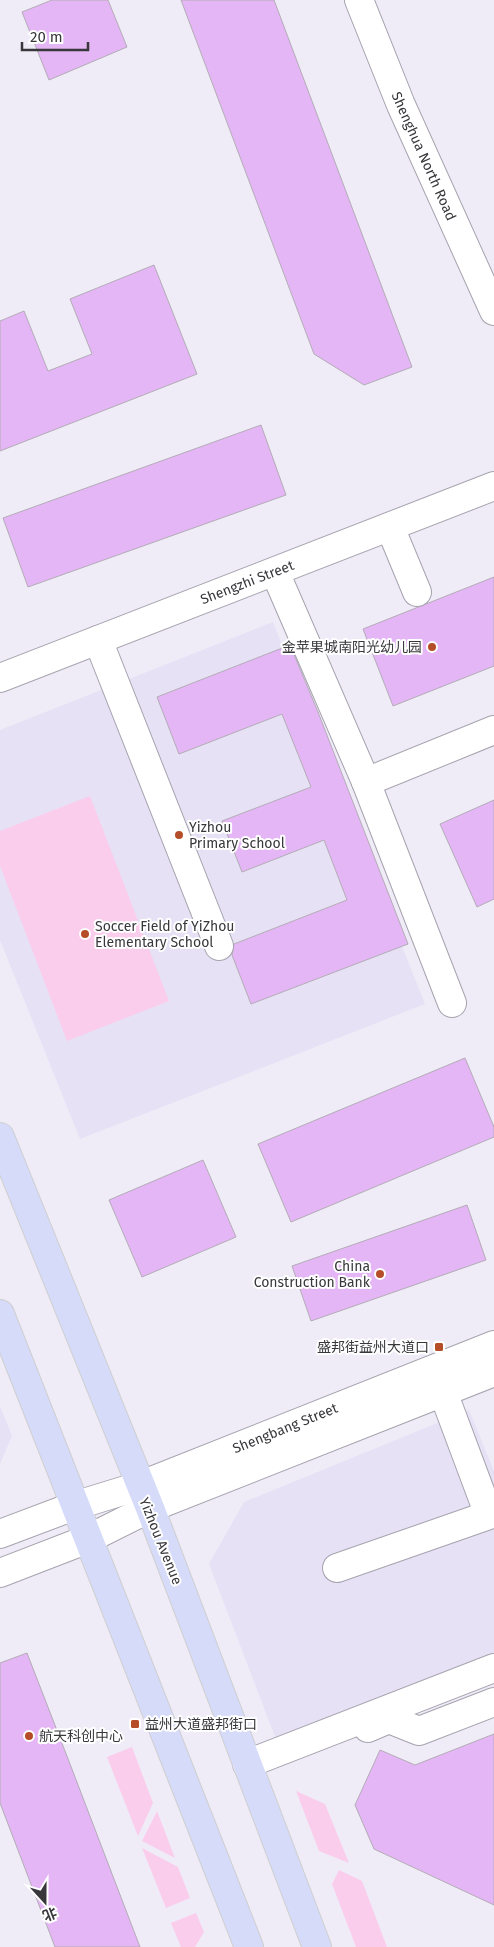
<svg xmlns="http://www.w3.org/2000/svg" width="494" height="1947" font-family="'Fira Sans','Noto Sans SC',sans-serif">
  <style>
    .built { fill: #e6e1f5 }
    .green { fill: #fbcded }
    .building { fill: #e4b6f5; stroke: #b3acb6 }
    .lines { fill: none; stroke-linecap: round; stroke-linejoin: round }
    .minor-casing { stroke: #a6a3ae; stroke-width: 30 }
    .major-casing { stroke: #cfcfd0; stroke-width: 30 }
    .minor { stroke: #fff; stroke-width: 28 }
    .major { stroke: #d5dbf8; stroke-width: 28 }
    .poi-dot { fill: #b44d28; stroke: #fff; stroke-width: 2 }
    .labels { text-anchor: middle; stroke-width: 4; stroke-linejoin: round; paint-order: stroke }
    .street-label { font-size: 14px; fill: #38373b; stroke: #fff }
    .poi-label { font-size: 14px; fill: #38373b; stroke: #fff; text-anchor: start }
  </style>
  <rect width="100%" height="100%" fill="#efecf8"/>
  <g class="built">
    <polygon points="273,622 425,1004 80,1139 0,940 0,730"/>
    <polygon points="0,1406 12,1436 0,1464"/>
    <polygon points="469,1410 494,1471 494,1654 277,1742 209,1564 244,1502"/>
  </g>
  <g class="green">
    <polygon points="90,796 169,1001 67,1041 0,866 0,831"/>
    <polygon points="132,1747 153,1803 138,1836 107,1757"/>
    <polygon points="296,1791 325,1804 349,1863 319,1851"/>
    <polygon points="157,1811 175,1858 142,1841"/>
    <polygon points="142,1848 178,1867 190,1898 166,1908"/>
    <polygon points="339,1870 362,1881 387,1947 356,1947 332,1884"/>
    <polygon points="196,1913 204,1932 195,1947 181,1947 171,1923"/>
  </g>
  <g class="building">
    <polygon points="52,0 108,0 127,47 49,80 22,12"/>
    <polygon points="181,0 274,0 412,367 364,385 314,354"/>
    <polygon points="154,265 197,374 0,451 0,321 24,311 48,371 92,354 70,299"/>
    <polygon points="261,425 286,495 28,587 3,518"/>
    <polygon points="494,577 494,666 393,706 363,629"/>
    <polygon points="290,645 318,712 408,944 251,1004 232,955 234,944 347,900 324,840 242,872 222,821 311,787 282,714 179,754 157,697"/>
    <polygon points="494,800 494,899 477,907 440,824"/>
    <polygon points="465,1058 494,1127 494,1137 291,1222 258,1144"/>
    <polygon points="203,1160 236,1237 142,1277 109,1200"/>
    <polygon points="467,1205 486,1260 311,1321 292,1266"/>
    <polygon points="27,1653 70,1764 140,1947 55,1947 0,1803 0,1663"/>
    <polygon points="494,1734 494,1905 374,1849 355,1805 380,1750 415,1765"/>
  </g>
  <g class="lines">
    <defs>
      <g id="minor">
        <polyline points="359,0 401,105 494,311"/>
        <polyline points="390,527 417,592"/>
        <polyline points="275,572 366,782 452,1003"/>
        <polyline points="98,640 219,946"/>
        <polyline points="0,678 494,486"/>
        <polyline points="366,782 494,730"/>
        <polyline points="0,1534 74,1506 139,1486 494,1345"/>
        <polyline points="337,1568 489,1515 443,1392"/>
        <polyline points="0,1573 88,1539 150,1508 494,1372"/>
        <polyline points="368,1728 389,1719 419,1731 494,1702"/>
        <polyline points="247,1764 494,1668"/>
      </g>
      <g id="major">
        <polyline points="0,1137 150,1508 317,1947"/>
        <polyline points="0,1314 249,1947"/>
      </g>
    </defs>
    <use href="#minor" class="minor-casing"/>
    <use href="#major" class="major-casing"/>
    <use href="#minor" class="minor"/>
    <use href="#major" class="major"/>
  </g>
  <g class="poi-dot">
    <circle cx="432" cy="647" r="5"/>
    <circle cx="179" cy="835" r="5"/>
    <circle cx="85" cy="934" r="5"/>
    <circle cx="380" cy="1274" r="5"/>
    <rect x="434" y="1342" width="10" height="10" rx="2.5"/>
    <rect x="130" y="1719" width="10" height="10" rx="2.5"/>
    <circle cx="29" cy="1736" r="5"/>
  </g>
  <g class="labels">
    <g class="street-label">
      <text transform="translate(424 156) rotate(66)" y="5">Shenghua North Road</text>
      <text transform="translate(247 582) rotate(-21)" y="5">Shengzhi Street</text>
      <text transform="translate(285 1428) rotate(-22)" y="5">Shengbang Street</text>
      <text transform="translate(161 1541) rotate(68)" y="5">Yizhou Avenue</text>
    </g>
    <g class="poi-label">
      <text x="422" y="652" text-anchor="end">金苹果城南阳光幼儿园</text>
      <text x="189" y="832">Yizhou<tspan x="189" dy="16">Primary School</tspan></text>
      <text x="95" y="931">Soccer Field of YiZhou<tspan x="95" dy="16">Elementary School</tspan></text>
      <text x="370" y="1271" text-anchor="end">China<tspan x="370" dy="16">Construction Bank</tspan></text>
      <text x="429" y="1352" text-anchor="end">盛邦街益州大道口</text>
      <text x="145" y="1729">益州大道盛邦街口</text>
      <text x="39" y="1741">航天科创中心</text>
    </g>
  </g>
  <g transform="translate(45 1902) rotate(159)" stroke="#ffffff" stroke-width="4" paint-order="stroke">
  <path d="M0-4L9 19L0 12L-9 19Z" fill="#38373b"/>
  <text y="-8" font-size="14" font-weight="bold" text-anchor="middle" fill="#38373b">北</text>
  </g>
  <path d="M22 42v8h66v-8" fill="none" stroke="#38373b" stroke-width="2.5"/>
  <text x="30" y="42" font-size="15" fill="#38373b" stroke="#ffffff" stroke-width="4" paint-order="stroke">20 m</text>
</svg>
